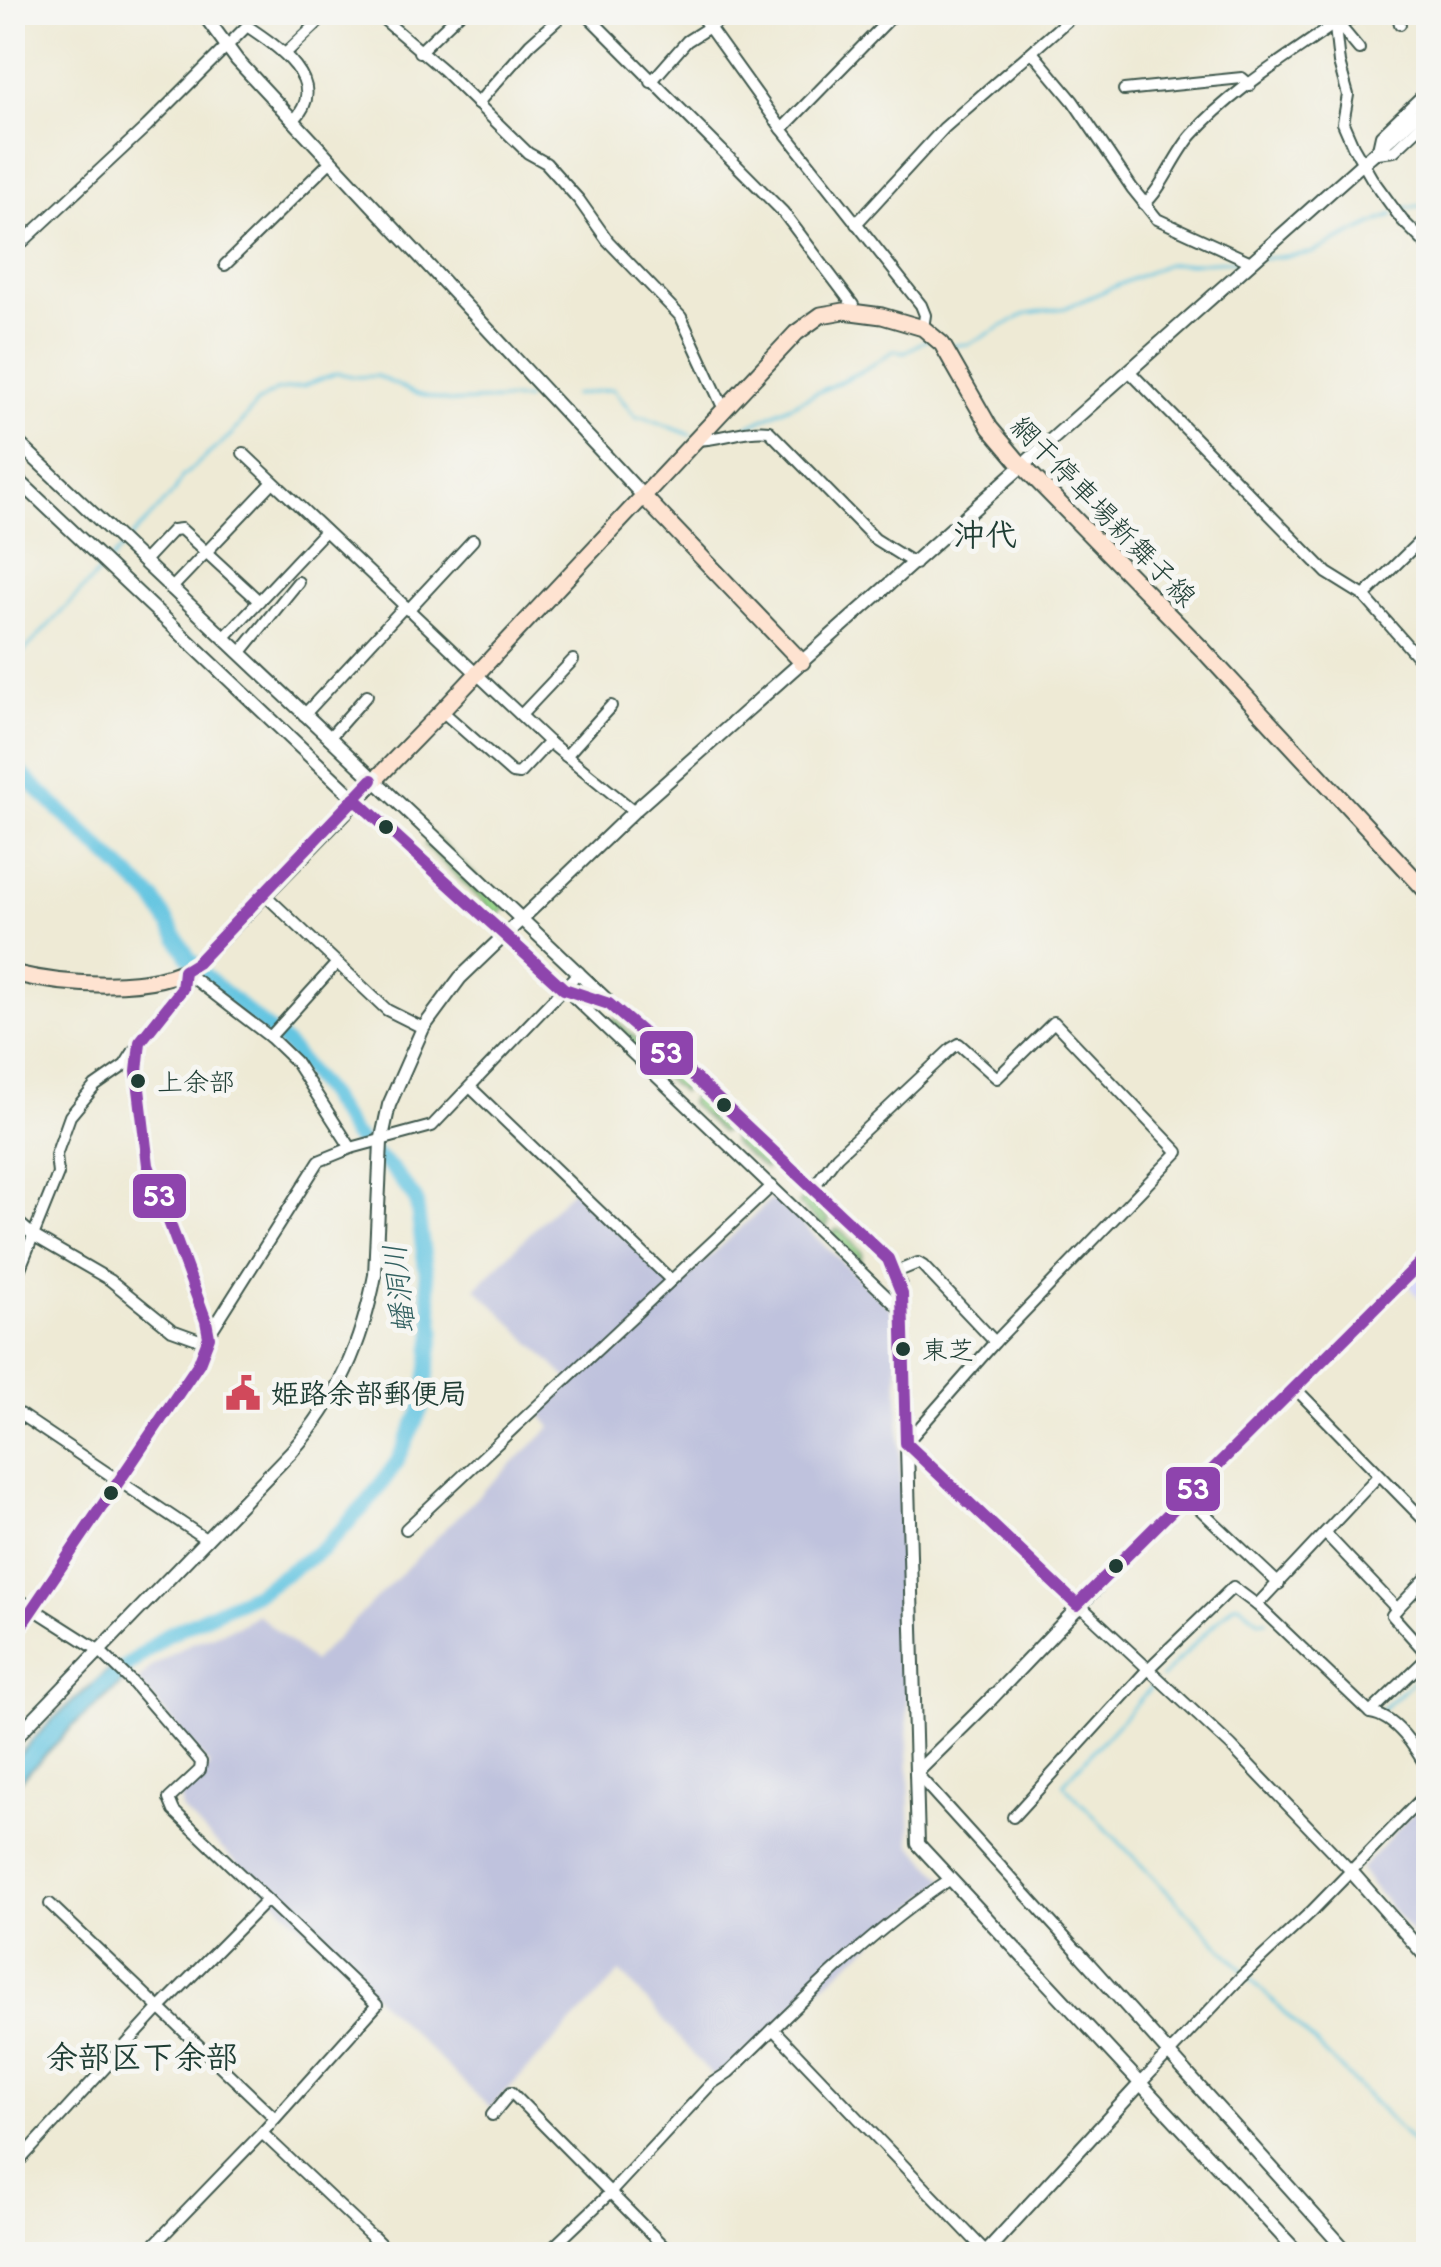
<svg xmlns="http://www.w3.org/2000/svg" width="1441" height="2267" font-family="'Balsamiq Sans','Klee One',sans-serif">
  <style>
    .built { fill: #d7d7f8 }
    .industrial { fill: #bfc2dd }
    .green { fill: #98d68b; stroke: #5c8a60; stroke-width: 2.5 }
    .water { fill: #63c5e1; stroke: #41818a; stroke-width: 2.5 }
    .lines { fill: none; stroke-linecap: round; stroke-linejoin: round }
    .stream { stroke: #63c5e1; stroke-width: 2.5 }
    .river { stroke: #63c5e1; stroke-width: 15 }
    .minor-casing { stroke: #3e574c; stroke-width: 14 }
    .tertiary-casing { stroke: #3e574c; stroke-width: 16 }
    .secondary-casing { stroke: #3e574c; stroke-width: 19 }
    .minor { stroke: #fff; stroke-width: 10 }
    .tertiary { stroke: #fff; stroke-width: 12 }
    .secondary { stroke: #fee3d1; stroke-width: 15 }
    .bus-1-casing { stroke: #f6f6f2; stroke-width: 20 }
    .bus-1 { stroke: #8e44ad; stroke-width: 12 }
    .bus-dot { fill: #1f3d34; stroke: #f6f6f2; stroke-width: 4 }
    .labels { text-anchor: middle; stroke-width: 10; stroke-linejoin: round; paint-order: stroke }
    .bus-label { font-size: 26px; fill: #1f3d34; stroke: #f6f6f2; text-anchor: start }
    .street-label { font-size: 28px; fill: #1f3d34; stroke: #f6f6f2 }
    .poi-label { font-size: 28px; font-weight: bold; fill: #1f3d34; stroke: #f6f6f2; text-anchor: start }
    .water-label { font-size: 30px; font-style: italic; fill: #305f5f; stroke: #f6f6f2 }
    .quarter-label { font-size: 32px; font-weight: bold; fill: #1f3d34; stroke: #f6f6f2 }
    .line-badge { stroke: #f6f6f2; stroke-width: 4 }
    .badge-label { font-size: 28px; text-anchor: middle; font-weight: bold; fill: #fff }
  </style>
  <rect width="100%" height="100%" fill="#f6f6f2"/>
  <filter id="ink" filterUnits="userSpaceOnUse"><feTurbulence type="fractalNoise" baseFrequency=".01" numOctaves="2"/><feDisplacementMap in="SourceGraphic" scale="20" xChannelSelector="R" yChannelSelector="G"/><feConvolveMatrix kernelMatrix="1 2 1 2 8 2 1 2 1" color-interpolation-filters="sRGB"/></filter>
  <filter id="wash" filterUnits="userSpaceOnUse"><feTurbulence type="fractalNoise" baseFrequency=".0048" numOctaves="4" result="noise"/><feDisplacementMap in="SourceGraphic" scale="40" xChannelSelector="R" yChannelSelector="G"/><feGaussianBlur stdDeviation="2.25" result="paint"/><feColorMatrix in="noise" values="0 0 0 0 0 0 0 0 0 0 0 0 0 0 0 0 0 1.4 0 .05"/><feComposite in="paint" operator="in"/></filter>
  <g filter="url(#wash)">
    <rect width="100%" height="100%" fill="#eeead5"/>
    <polygon class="built" points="1428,1262 1428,1309 1407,1283"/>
    <g class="industrial">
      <polygon points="573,1189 677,1287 774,1197 896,1314 911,1844 945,1880 720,2075 712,2076 621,1972 490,2108 182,1810 180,1798 210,1766 138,1681 153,1666 189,1644 240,1625 257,1614 313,1662 484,1490 552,1427 539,1412 571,1382 476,1288"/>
      <polygon points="1428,1797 1428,1954 1360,1870"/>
    </g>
    <g class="green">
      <polygon points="434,836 507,906 498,916 425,845"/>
      <polygon points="614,1019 645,1046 642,1055 609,1026"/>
      <polygon points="653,1056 684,1083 681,1092 648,1063"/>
      <polygon points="693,1096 698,1097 726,1123 726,1130 721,1132 690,1103"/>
      <polygon points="737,1133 767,1160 765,1169 733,1143 732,1136"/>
      <polygon points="804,1196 829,1220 826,1228 799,1204"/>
      <polygon points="835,1230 840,1230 862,1253 860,1261 832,1237"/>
    </g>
    <polygon class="water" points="110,1669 123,1682 73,1726 13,1788 13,1761 53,1719"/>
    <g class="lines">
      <g class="stream">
        <polyline points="1401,210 1418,206 1428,208"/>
        <polyline points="1261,259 1312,253 1394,214"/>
        <polyline points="948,346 969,344 1028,313 1065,308 1167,264 1238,261"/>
        <polyline points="573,395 613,389 636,417 644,417 691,435"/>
        <polyline points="746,427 862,371 895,350 903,353 928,339"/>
        <polyline points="127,542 174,492 182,477 232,434 257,403 275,391 303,386 337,373 357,377 377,376 416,394 452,402 527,399"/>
        <polyline points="110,561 122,548"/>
        <polyline points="12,664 105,566"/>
        <polyline points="1161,1678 1234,1604 1239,1604 1259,1620 1267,1620"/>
        <polyline points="1155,1683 1063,1784 1244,1971"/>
        <polyline points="1381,1710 1428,1668"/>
        <path d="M1249,1977C1309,2038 1371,2097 1428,2159"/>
      </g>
      <polyline class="river" points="12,765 154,899 189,958 207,978 288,1046 326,1093 353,1135 393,1170 416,1200 434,1330 423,1405 397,1462 368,1502 324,1548 258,1592 168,1634 99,1688"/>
    </g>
  </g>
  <g filter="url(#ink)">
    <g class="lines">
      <defs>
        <g id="minor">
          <polyline points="375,12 443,70 528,153 546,163 579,200 608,241 681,317 721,403 726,407"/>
          <polyline points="584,12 783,212 853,305 853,311"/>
          <polyline points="698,12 782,129 921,305 925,315 923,328"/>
          <polyline points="1324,12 1335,27 1339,63 1348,95 1343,123 1353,146 1372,179 1402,220 1428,246"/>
          <polyline points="1397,12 1400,24"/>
          <polyline points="1339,25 1359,49"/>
          <polyline points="1335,27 1365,12"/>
          <polyline points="419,52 461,12"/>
          <polyline points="1032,52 1073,101 1132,188 1157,219 1251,262"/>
          <polyline points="286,53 329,12"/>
          <polyline points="651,82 687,41 733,12"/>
          <polyline points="1124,90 1242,78 1250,85"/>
          <polyline points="1428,90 1381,135 1377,153 1394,151 1428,119"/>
          <polyline points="477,104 530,44 566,12"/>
          <polyline points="782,129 896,12"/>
          <path d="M1144,204C1161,191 1175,154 1192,135C1231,91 1285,59 1333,25"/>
          <polyline points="856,224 944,128 1077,12"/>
          <path d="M13,251L147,126L247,26C277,46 331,82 294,120"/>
          <polyline points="225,265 331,161"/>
          <polyline points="1130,372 1327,573 1364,596 1428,669"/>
          <path d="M696,440C721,440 745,428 769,431L875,539L915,564"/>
          <polyline points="243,453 549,742 634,811"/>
          <polyline points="143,562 173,530 181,529 259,601"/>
          <polyline points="171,589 273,482"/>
          <polyline points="1364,596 1428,533"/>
          <polyline points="408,610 473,540"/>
          <polyline points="225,637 325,531"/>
          <polyline points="241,652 298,582"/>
          <polyline points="442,711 512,773 519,774 549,742"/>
          <polyline points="304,715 405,606"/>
          <polyline points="521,715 573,660"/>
          <polyline points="329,738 367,695"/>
          <polyline points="566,756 611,706"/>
          <polyline points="263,893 387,1010 423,1028"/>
          <polyline points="567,991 903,1312"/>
          <polyline points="270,1037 336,964"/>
          <polyline points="470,1087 671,1280"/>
          <polyline points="813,1188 837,1156 952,1048 959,1044 997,1078 1054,1022 1178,1152 995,1342 906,1443 1231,1746 1350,1870"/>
          <polyline points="12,1217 34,1236 110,1280 172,1330 208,1343"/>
          <polyline points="896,1272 918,1263 923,1266 995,1342"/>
          <polyline points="12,1288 58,1174 56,1155 70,1116 95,1086 125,1065 135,1049"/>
          <polyline points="209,1335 319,1161 351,1148 432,1126 579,972"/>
          <polyline points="1294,1387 1428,1524"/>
          <polyline points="12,1409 207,1540"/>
          <polyline points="1185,1495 1279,1584"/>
          <polyline points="406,1529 772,1186"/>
          <polyline points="1325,1533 1397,1609 1428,1576"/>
          <polyline points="12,1595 100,1651 132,1682 201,1762 200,1770 169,1799 174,1811 377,2005 262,2133 145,2254"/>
          <polyline points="1257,1605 1379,1475"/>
          <polyline points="1397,1609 1392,1615 1428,1655"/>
          <polyline points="12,1640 199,1363 208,1343 208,1326 148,1165 137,1072 140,1042 182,989 184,971 270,1037 295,1061 351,1148"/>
          <polyline points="1370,1713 1428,1657"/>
          <polyline points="916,1773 1078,1952"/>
          <path d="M1013,1817L1148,1669L1233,1587L1257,1605L1370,1713C1396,1716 1416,1749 1428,1770"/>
          <polyline points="50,1904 275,2118"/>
          <polyline points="773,2029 988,2254"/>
          <polyline points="1140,2084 1241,1977 1312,1911 1428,1792"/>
          <polyline points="492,2115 511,2092 671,2254"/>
          <polyline points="262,2133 373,2238"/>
          <polyline points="12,2169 159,2009 267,1900"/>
          <path d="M546,2254L609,2194L711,2084L729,2072C798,2005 868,1933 949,1880"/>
        </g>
        <g id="tertiary">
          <polyline points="202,12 237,60 644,497"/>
          <polyline points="12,437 610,1003"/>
          <polyline points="12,474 354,798 544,972 564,989 609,1004 695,1078 888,1259 901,1285 903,1303 918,1844 1299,2254"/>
          <path d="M12,1741L291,1452C338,1400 362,1343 375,1275L381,1142L389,1105L423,1028L460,978L634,811L1428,105"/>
          <polyline points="916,1773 988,1702 1185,1495 1428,1255"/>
          <polyline points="1350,1870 1428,1959"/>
          <polyline points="1078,1952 1349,2254"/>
          <polyline points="373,2238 389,2254"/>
          <polyline points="984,2254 1140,2084"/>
        </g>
        <g id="secondary">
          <polyline points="644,497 802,662"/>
          <path d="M12,973C61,985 155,994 197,963L442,711L796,333L821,315L844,311L882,316L923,328L942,344L990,428L1017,460L1203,650L1428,893"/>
        </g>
      </defs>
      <use href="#minor" class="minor-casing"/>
      <use href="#tertiary" class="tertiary-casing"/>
      <use href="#secondary" class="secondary-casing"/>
      <use href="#minor" class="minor"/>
      <use href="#tertiary" class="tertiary"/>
      <use href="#secondary" class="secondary"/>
      <defs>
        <g id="bus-1">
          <polyline points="354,798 564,989 609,1004 695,1078 888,1259 902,1294 906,1443 1077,1605 1428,1255"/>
          <polyline points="12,1639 199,1363 209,1337 206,1321 148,1165 137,1072 140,1042 182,989 184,971 197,963 372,780"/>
        </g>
      </defs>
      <use href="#bus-1" class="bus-1-casing"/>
      <use href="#bus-1" class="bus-1"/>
    </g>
  </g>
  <defs>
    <symbol id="civic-bare" viewBox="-9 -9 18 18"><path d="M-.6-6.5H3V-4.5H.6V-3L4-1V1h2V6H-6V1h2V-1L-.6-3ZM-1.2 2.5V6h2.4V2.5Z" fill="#d1495b" stroke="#f6f6f2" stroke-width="2.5" paint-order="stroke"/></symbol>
  </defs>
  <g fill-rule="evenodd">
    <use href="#civic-bare" x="218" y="1368" width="50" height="50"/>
  </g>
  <g class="bus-dot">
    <circle cx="386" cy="827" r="9"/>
    <circle cx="138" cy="1081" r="9"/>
    <circle cx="724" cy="1105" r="9"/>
    <circle cx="903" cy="1349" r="9"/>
    <circle cx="111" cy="1493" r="9"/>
    <circle cx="1116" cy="1566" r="9"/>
  </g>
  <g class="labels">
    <g class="bus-label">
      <text x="157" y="1091">上余部</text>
      <text x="922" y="1359">東芝</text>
    </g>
    <g class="street-label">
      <text transform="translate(1104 511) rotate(46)" y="10">網干停車場新舞子線</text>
    </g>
    <g class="poi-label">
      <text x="271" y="1403">姫路余部郵便局</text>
    </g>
    <g class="water-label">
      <text transform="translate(399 1289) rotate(-96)" y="10">蟠洞川</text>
    </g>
    <g class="quarter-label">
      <text x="985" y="546">沖代</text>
      <text x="142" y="2068">余部区下余部</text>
    </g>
  </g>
  <g class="line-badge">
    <rect x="638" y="1029" width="57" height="48" rx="10" fill="#8e44ad"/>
    <rect x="131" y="1172" width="57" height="48" rx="10" fill="#8e44ad"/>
    <rect x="1164" y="1465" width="58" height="48" rx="10" fill="#8e44ad"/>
  </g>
  <g class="badge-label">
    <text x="666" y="1063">53</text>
    <text x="159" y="1206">53</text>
    <text x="1193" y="1499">53</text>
  </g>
  <rect width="1441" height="2267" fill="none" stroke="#f6f6f2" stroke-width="50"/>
</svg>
